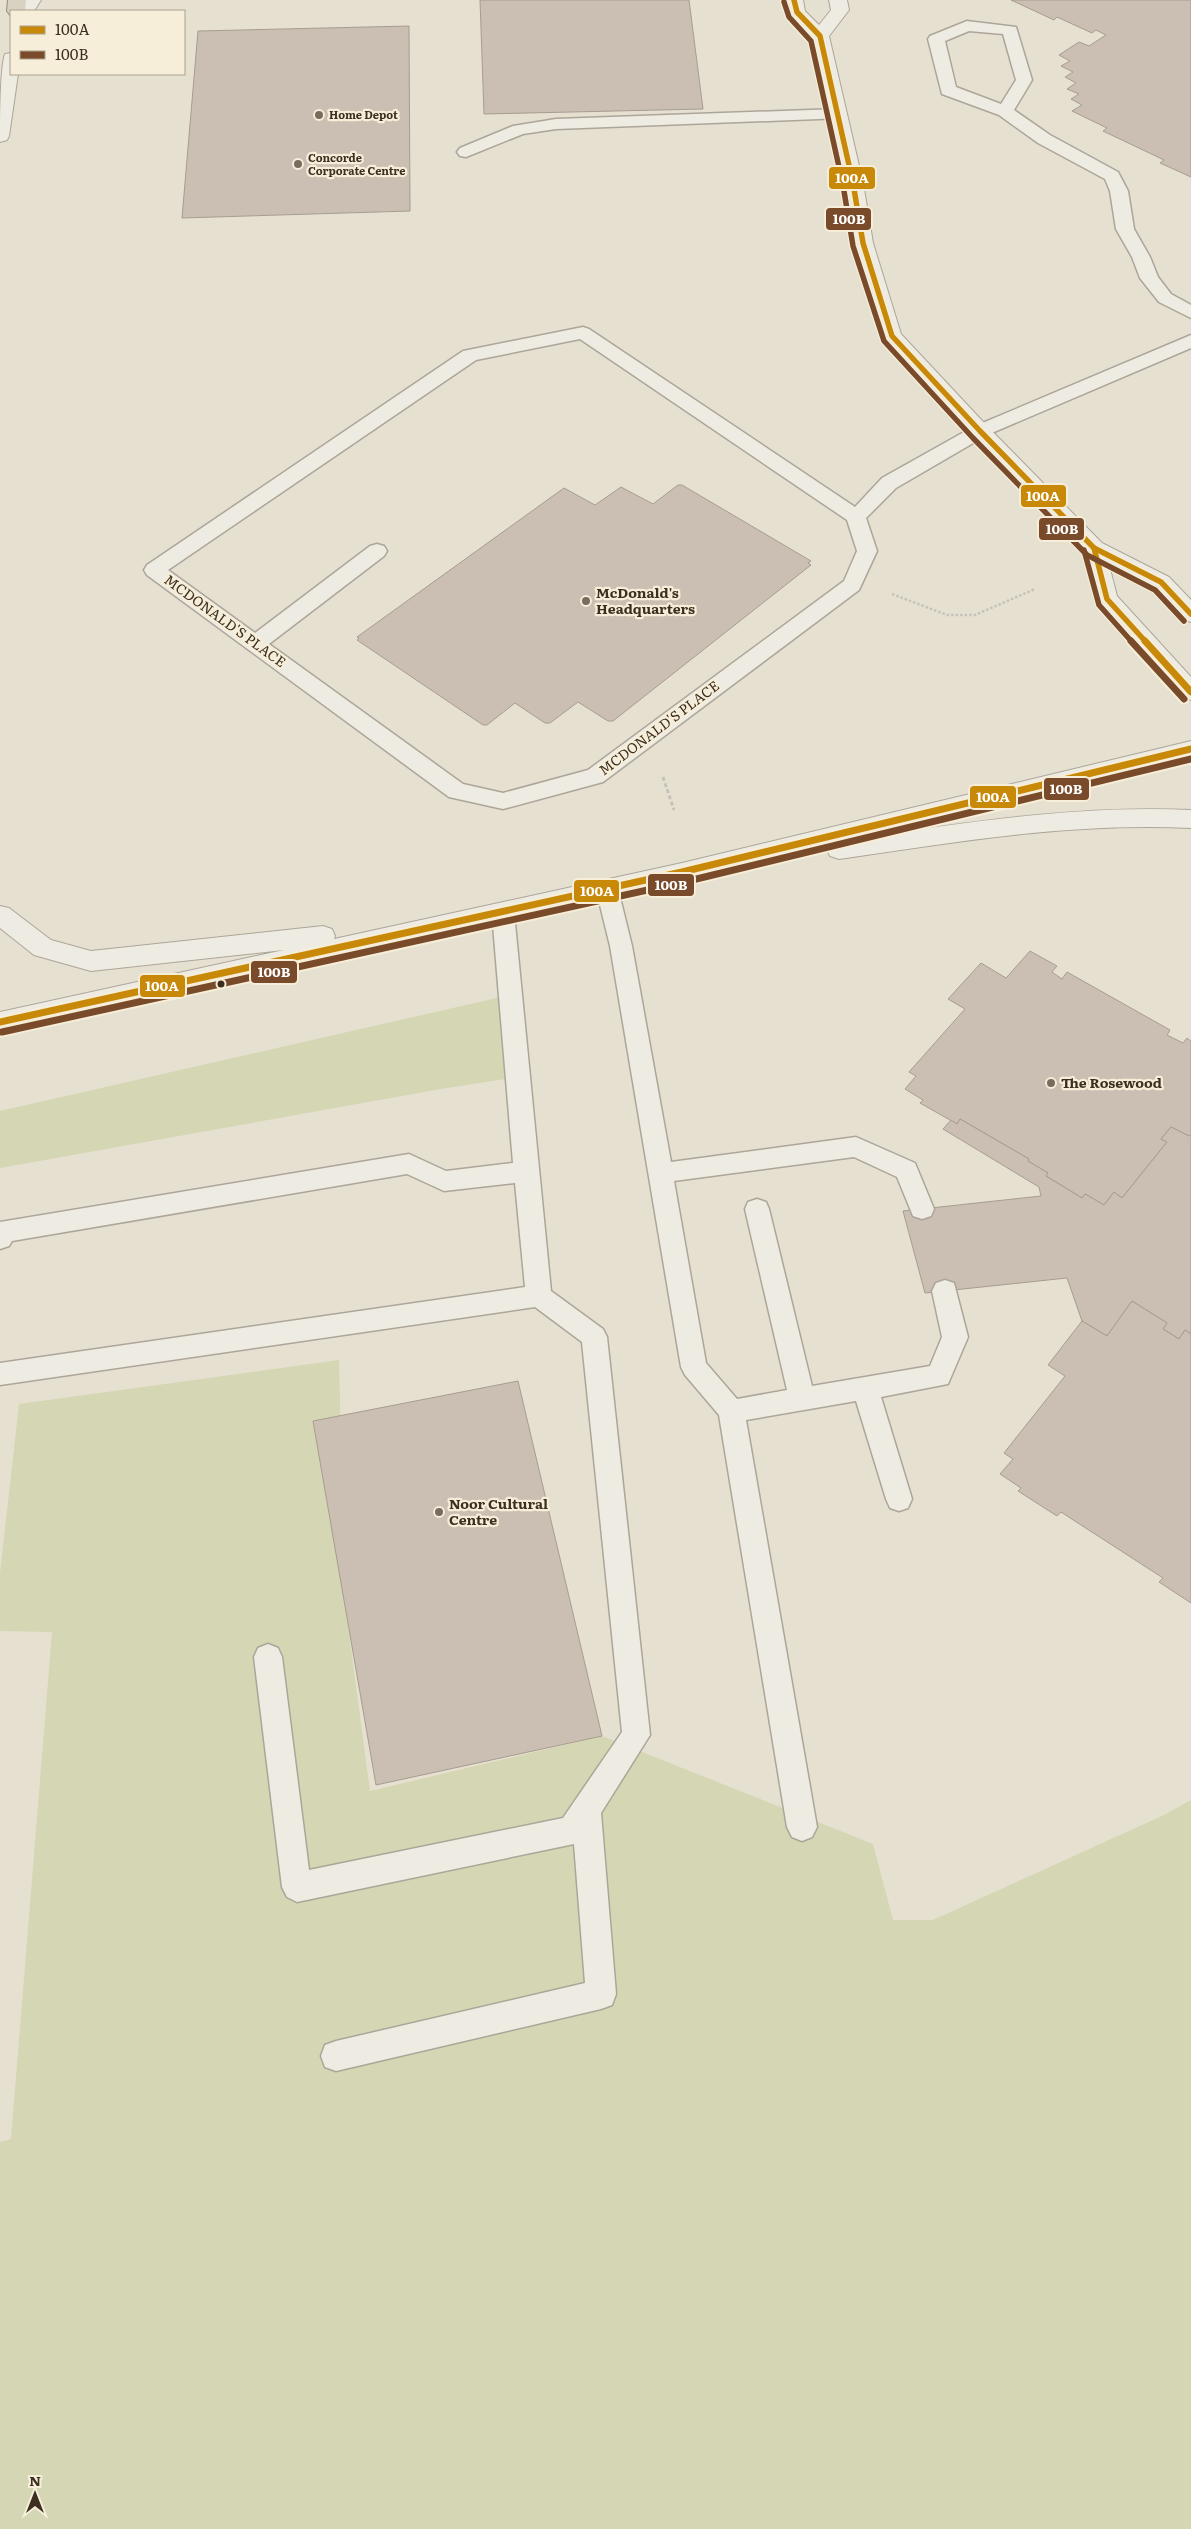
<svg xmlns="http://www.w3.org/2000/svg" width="1191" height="2529" font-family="Literata,serif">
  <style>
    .green { fill: #d5d6b3 }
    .building { fill: #cabfb2; stroke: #a79c90 }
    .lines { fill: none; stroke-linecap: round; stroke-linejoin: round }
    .service-casing { stroke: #aca599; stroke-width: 3 }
    .tertiary-casing { stroke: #aca599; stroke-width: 2 }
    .motorway-casing { stroke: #918b80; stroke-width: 2 }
    .path-far1 { stroke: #c7c2b9; stroke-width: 2.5; stroke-dasharray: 2.5 2; stroke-linecap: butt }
    .path { stroke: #c7c2b9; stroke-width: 3; stroke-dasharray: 4 2.5; stroke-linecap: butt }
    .service { fill: #eeebe2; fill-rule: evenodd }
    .tertiary { fill: #eeebe2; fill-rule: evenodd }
    .motorway { fill: #d9d1c2; fill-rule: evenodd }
    .bus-1-far1-casing { stroke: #f6eed8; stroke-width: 8 }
    .bus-1-casing { stroke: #f6eed8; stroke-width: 11 }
    .bus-2-far1-casing { stroke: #f6eed8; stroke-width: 8 }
    .bus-2-casing { stroke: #f6eed8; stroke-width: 11 }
    .bus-1-far1 { stroke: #c88808; stroke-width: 5.5 }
    .bus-1 { stroke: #c88808; stroke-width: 7 }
    .bus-2-far1 { stroke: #7a4b2a; stroke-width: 5.5 }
    .bus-2 { stroke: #7a4b2a; stroke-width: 7 }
    .poi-dot { fill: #786c5e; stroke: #f6eed8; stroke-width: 2 }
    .bus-dot { fill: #3c2e20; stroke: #f6eed8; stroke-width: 2 }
    .labels { text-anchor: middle; stroke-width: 4.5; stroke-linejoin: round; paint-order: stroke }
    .far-poi-label { font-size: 11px; font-weight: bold; fill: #3c2e20; stroke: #f6eed8; text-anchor: start }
    .poi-label { font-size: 14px; font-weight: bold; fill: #3c2e20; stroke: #f6eed8; text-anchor: start }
    .street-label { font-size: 14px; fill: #3c2e20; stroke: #f6eed8 }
    .line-badge { stroke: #f6eed8; stroke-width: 2 }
    .badge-label { font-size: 14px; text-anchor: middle; font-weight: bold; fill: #fff }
  </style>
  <rect width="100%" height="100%" fill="#e6e0d1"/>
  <g class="green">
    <polygon points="510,995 518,1077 441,1089 0,1168 0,1111"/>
    <polygon points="339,1360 345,1603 370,1791 602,1736 873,1844 893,1920 933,1920 1164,1815 1191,1800 1191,2529 0,2529 0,2142 11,2139 52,1632 0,1631 0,1573 19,1404"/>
  </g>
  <g class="building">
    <polygon points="480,0 689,0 703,109 484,114"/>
    <polygon points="1011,0 1191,0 1191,177 1160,163 1164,160 1103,131 1107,128 1072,111 1082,105 1071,99 1079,94 1067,89 1076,83 1065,77 1073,72 1061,66 1070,61 1059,55 1079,42 1089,46 1106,35 1096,30 1092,33 1057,17 1054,20"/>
    <polygon points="409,26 410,211 182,218 198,31"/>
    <polygon points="678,485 682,485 811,561 808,563 811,565 613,721 608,721 578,702 550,723 545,723 515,703 487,725 483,725 357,640 359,638 357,637 564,488 595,505 621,487 653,504"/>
    <polygon points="1030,951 1057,966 1052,972 1062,979 1067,972 1170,1030 1167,1035 1183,1043 1187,1038 1191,1041 1191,1134 1189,1136 1171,1127 1161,1139 1167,1142 1122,1198 1114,1192 1104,1205 1085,1194 1082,1198 1046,1176 1048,1173 1028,1161 1029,1159 960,1119 957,1124 920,1103 923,1100 905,1089 916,1076 909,1072 965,1009 948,999 981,963 1006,978"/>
    <polygon points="960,1119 1029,1159 1028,1161 1048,1173 1046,1176 1082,1198 1085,1194 1104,1205 1114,1192 1122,1198 1167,1142 1161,1139 1171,1127 1189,1136 1191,1134 1191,1334 1185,1330 1179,1339 1163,1329 1167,1323 1132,1301 1107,1336 1082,1321 1067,1278 925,1293 903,1211 1041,1196 1039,1187 943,1129 951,1120 957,1124"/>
    <polygon points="1132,1301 1167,1323 1163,1329 1179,1339 1185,1330 1191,1334 1191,1603 1159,1582 1163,1578 1061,1512 1057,1516 1018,1491 1021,1488 1000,1474 1013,1459 1004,1453 1065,1376 1048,1365 1082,1321 1107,1336"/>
    <polygon points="518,1381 602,1736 376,1785 313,1421"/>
  </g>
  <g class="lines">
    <defs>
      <g id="service">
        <path d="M967,21L1016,27L1032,80L1014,110L1050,135L1118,172L1128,191L1134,229L1150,257L1158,277L1171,294L1191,305V318L1159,302L1140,278L1132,257L1116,229L1110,191L1105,179L1038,143L999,115L942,94L928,39L930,36ZM969,31L1003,34L1016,80L1001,104L956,87L945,41Z"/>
        <polygon points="838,109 844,110 846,114 844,118 556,129 523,134 466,157 460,156 457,152 460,148 513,126 556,119"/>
        <path d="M583,327L589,329L855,507L882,478L973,427L1191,335V348L987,435L896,488L866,518L877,551L859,590L603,782L503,809L449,797L147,575L144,570L147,565L463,351ZM580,339L847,520L857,551L844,581L588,770L503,793L463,784L269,644L384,556L387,551L384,546L377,544L370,546L255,633L168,570L476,360Z"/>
        <polygon points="607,881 615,883 618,889 632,946 671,1162 856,1137 915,1163 934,1209 931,1216 922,1219 913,1216 897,1177 854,1157 674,1181 706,1363 737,1399 787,1390 745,1209 748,1202 757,1199 766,1202 769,1209 812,1386 930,1366 942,1337 932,1291 936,1283 945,1280 954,1283 968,1337 948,1384 881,1397 912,1499 908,1508 899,1511 890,1508 886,1499 856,1401 746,1420 817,1827 812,1837 802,1841 792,1837 787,1827 719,1415 685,1375 681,1367 610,946 596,889 599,883"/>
        <polygon points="503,904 511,907 514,913 551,1291 603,1329 607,1337 650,1735 601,1813 616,1994 612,2005 601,2009 336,2071 325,2067 321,2056 325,2045 336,2041 585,1983 574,1844 297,1902 287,1897 282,1887 254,1657 258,1648 268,1644 278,1648 282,1657 309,1870 563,1818 622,1732 582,1342 535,1307 0,1385 0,1363 525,1287 515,1183 444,1191 407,1174 12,1241 9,1246 0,1249 0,1222 409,1154 446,1171 513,1163 492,913 495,907"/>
      </g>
      <g id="tertiary">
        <polygon points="23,0 41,0 34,11 16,11"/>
        <polygon points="785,0 803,0 805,11 819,25 831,10 829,0 847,0 849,10 829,36 863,183 873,243 901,334 987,426 1102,543 1169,577 1191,600 1191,622 1183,619 1153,587 1109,565 1117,596 1191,677 1191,700 1183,698 1099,604 1084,551 973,436 882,336 853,243 843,183 811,37 791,16"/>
        <path d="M11,53V74H18L9,136L7,140L0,142C0,124 0,67 5,54Z"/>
        <path d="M1191,741V757L860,838C971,822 1079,805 1191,810V828C1072,822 956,842 839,859L830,856L827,850L829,845L682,881L0,1032V1012L284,950L91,971L34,955L0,928V906L9,908L51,940L91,951L323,926L332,929L335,936L334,939L682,863Z"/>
      </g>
      <polygon id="motorway" points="8,0 26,0 25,11 11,11 10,15 7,11"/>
    </defs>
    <use href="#service" class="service-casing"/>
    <use href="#tertiary" class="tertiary-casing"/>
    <use href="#motorway" class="motorway-casing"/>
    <polyline class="path-far1" points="892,594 947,615 975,615 1035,589"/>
    <polyline class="path" points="663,777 674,810"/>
    <use href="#service" class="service"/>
    <use href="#tertiary" class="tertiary"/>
    <use href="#motorway" class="motorway"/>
    <defs>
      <g id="bus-1-far1">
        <polyline points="794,0 797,12 820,36 853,183 863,243 892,336 980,431 1094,548 1161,582 1191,614"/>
        <polyline points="1094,548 1107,599 1146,642"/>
      </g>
      <g id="bus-1">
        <polyline points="1145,641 1191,692"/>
        <polyline points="0,1022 682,872 1191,749"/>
      </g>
      <g id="bus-2-far1">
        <polyline points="784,2 789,17 811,41 843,185 853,246 884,341 973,438 1087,555 1155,590 1184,621"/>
        <polyline points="1084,550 1099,605 1132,642"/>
      </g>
      <g id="bus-2">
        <polyline points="1131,641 1184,699"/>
        <polyline points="2,1032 684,882 1191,759"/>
      </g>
    </defs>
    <use href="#bus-1-far1" class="bus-1-far1-casing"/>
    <use href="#bus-1" class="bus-1-casing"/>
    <use href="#bus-2-far1" class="bus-2-far1-casing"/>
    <use href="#bus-2" class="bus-2-casing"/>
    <use href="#bus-1-far1" class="bus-1-far1"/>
    <use href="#bus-1" class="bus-1"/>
    <use href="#bus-2-far1" class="bus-2-far1"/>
    <use href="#bus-2" class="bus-2"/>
  </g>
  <g class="poi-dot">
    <circle cx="319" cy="115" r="5"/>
    <circle cx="298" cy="164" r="5"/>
    <circle cx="586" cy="601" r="5"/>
    <circle cx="1051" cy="1083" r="5"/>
    <circle cx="439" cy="1512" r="5"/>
  </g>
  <circle class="bus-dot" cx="221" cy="984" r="4.5"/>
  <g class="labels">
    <g class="far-poi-label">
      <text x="329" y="119">Home Depot</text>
      <text x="308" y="162">Concorde<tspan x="308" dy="13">Corporate Centre</tspan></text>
    </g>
    <g class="poi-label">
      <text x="596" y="598">McDonald's<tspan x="596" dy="16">Headquarters</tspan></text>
      <text x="1061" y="1088">The Rosewood</text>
      <text x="449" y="1509">Noor Cultural<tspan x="449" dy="16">Centre</tspan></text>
    </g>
    <g class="street-label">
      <text transform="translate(225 621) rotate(36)" y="5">MCDONALD'S PLACE</text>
      <text transform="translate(659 728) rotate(-37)" y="5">MCDONALD'S PLACE</text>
    </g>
  </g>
  <g class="line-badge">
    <rect x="828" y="166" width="48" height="24" rx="5" fill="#c88808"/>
    <rect x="825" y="207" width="47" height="24" rx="5" fill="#7a4b2a"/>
    <rect x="1020" y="484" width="47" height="24" rx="5" fill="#c88808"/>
    <rect x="1038" y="517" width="47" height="24" rx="5" fill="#7a4b2a"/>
    <rect x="1043" y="777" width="47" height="24" rx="5" fill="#7a4b2a"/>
    <rect x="969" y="785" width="48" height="24" rx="5" fill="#c88808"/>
    <rect x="647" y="873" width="48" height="24" rx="5" fill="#7a4b2a"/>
    <rect x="573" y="879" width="47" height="24" rx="5" fill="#c88808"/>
    <rect x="250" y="960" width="48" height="24" rx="5" fill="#7a4b2a"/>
    <rect x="139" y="974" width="47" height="24" rx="5" fill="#c88808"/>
  </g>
  <g class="badge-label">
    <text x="852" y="183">100A</text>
    <text x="849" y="224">100B</text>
    <text x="1043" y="501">100A</text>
    <text x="1062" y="534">100B</text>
    <text x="1066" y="794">100B</text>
    <text x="993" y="802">100A</text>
    <text x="671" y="890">100B</text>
    <text x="597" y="896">100A</text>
    <text x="274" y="977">100B</text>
    <text x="162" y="991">100A</text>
  </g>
  <rect x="10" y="10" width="175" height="65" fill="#f6eed8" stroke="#aca18e"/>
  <rect x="20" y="26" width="25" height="8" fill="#c88808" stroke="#aca18e"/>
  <text x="55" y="35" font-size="15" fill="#3c2e20">100A</text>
  <rect x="20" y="51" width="25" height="8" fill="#7a4b2a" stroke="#aca18e"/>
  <text x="55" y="60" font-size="15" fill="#3c2e20">100B</text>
  <g transform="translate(35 2494)" stroke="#f6eed8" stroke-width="4" paint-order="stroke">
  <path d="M0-4L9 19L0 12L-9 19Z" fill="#3c2e20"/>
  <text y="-8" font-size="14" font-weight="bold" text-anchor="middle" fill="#3c2e20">N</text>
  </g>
</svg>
